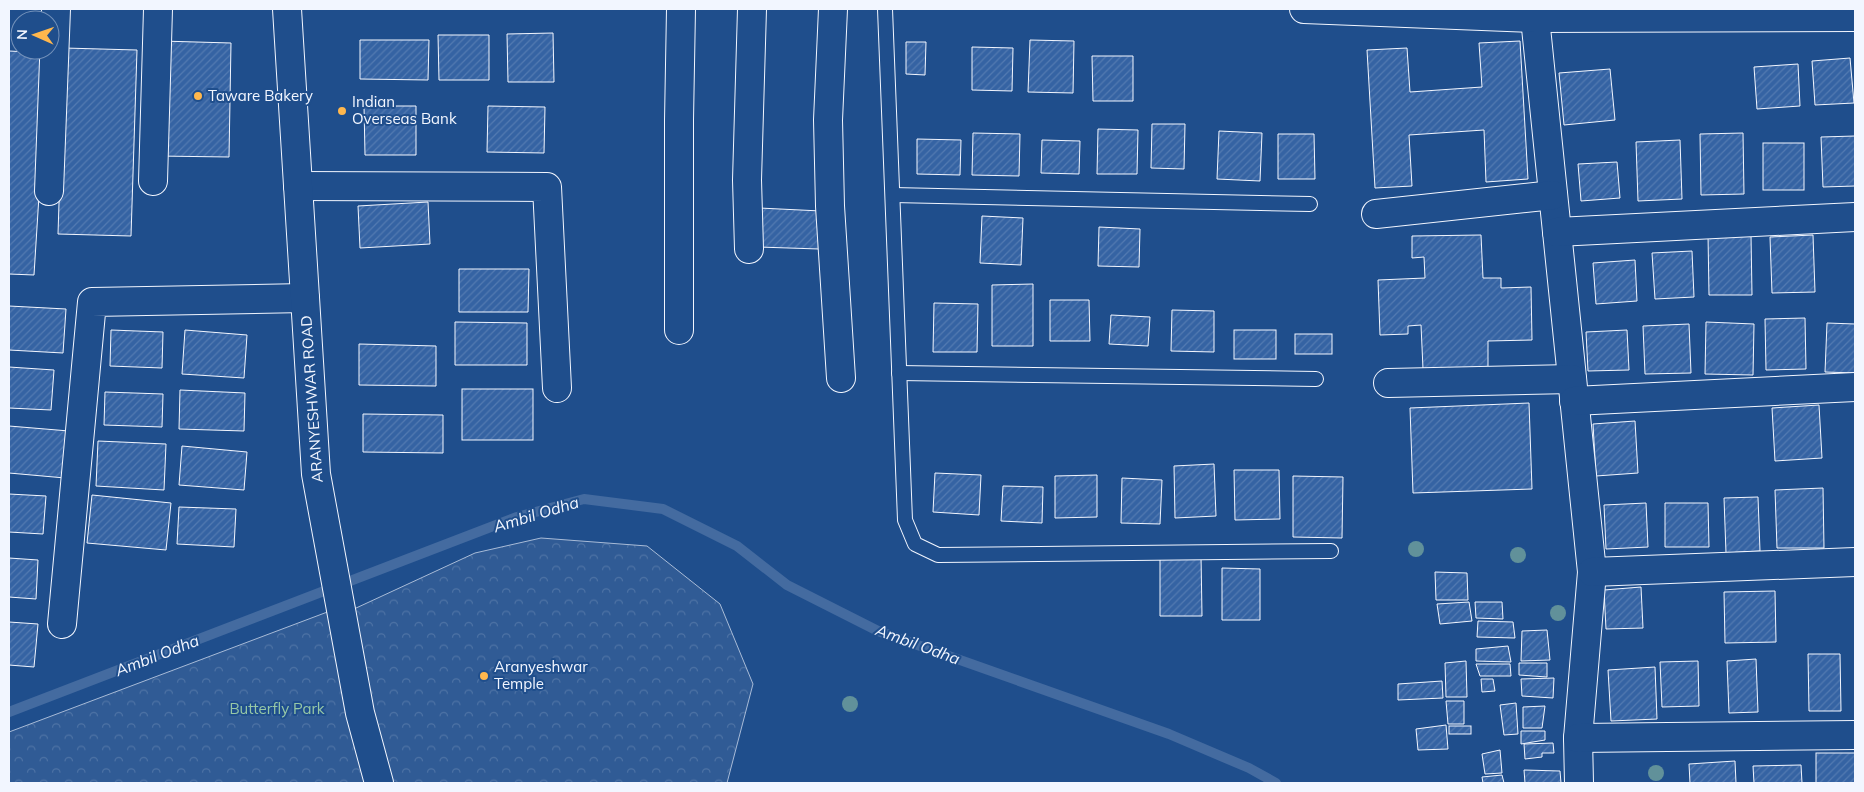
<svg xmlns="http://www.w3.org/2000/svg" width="1864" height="792" font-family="Mulish,sans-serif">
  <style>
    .park { fill: url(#park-crowns); stroke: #a8bbd7 }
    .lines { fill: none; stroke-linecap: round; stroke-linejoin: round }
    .stream { stroke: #446ba0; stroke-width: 10 }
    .building { fill: url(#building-hatch); stroke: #f2f6ff }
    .lane-casing { stroke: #f2f6ff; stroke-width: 16 }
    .street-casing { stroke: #f2f6ff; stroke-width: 30 }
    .secondary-casing { stroke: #f2f6ff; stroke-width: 30 }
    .lane { stroke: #1f4e8c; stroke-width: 14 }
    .street { stroke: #1f4e8c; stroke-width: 28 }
    .secondary { stroke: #1f4e8c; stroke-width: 28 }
    .tree { fill: #61919a }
    .poi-dot { fill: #ffb74d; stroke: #1f4e8c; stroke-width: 2 }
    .labels { text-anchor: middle; stroke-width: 4; stroke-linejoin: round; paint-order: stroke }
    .poi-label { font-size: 15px; fill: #f2f6ff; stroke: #1f4e8c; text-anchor: start }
    .street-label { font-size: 15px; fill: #f2f6ff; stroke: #1f4e8c }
    .park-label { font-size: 15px; fill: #97c8a6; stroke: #1f4e8c }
    .water-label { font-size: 16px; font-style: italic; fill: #f2f6ff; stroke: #1f4e8c }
  </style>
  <defs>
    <pattern id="park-crowns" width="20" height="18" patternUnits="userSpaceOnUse" patternTransform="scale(1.25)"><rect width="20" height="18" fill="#305b95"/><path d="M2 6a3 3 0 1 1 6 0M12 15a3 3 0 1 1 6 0" fill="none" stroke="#4e73a5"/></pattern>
    <pattern id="building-hatch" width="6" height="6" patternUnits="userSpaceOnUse" patternTransform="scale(1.25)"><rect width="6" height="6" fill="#3563a3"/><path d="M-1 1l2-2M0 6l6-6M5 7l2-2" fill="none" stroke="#537ab1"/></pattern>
  </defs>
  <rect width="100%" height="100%" fill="#1f4e8c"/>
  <g class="park">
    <polygon points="541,538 647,546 720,604 753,684 727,783 379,783 341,615 475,553"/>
    <polygon points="330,611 370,783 9,783 9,732"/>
  </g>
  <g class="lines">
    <polyline class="stream" points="9,712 517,517 584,499 663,509 737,546 787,585 878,631 1169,734 1249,768 1276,783"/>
  </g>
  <g class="building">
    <polygon points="553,33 554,82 508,82 507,34"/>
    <polygon points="438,35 489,35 489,80 439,80"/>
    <polygon points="360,40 429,40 428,80 360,79"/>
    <polygon points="1030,40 1074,41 1073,93 1028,92"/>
    <polygon points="161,41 231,43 229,157 158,156"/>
    <polygon points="1520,41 1528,179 1486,182 1484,130 1409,135 1412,186 1375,188 1367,50 1407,48 1410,92 1482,87 1479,43"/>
    <polygon points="906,42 926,42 925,75 906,74"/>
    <polygon points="972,47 1013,48 1012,91 972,90"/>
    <polygon points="64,48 137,50 131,236 58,234"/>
    <polygon points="9,51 48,53 34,275 9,274"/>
    <polygon points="1092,56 1133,56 1133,101 1093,101"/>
    <polygon points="1850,58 1854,103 1815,105 1812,61"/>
    <polygon points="1798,64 1800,106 1757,109 1754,67"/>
    <polygon points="1610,69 1615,120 1564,125 1559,73"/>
    <polygon points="364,106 416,106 416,155 365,155"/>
    <polygon points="488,106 545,107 544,153 487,152"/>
    <polygon points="1152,124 1185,124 1184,169 1151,168"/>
    <polygon points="1098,129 1138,130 1137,174 1097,174"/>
    <polygon points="1219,131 1262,133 1260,181 1217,179"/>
    <polygon points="973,133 1020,134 1019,176 972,175"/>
    <polygon points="1743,133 1744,194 1701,195 1700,134"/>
    <polygon points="1278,134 1314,134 1315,179 1278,179"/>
    <polygon points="1855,136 1855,186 1823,187 1821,137"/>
    <polygon points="917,139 961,140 960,175 917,174"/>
    <polygon points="1042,140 1080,141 1079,174 1041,173"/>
    <polygon points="1680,140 1682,199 1638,201 1636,142"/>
    <rect x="1763" y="143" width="41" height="47"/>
    <polygon points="1617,162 1620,198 1581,201 1578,164"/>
    <polygon points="428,202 430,244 360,248 358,206"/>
    <polygon points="759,208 821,211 819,249 758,247"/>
    <polygon points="982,216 1023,218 1021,265 980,263"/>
    <polygon points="1099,227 1140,229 1139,267 1098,266"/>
    <polygon points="1481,235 1483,278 1501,278 1501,288 1531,287 1532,340 1488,341 1488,367 1423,369 1421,325 1408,326 1408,334 1380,335 1378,280 1425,278 1424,257 1412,258 1412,236"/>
    <polygon points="1708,235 1751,235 1752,295 1709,295"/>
    <polygon points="1813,235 1815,292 1772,293 1770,237"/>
    <polygon points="1692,251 1694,297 1655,299 1652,253"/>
    <polygon points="1635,260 1637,301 1596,304 1593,263"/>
    <polygon points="459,269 529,269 528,312 459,312"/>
    <polygon points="1033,284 1033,346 992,346 992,285"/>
    <polygon points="1050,300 1089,300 1090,341 1050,341"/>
    <polygon points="934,303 978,304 977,352 933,352"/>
    <polygon points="9,306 66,309 63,353 9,350"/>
    <polygon points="1172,310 1214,311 1214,352 1171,351"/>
    <polygon points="1111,315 1150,317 1148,346 1109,344"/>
    <polygon points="1805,318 1806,369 1766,370 1765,319"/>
    <polygon points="455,322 527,323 527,365 455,365"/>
    <polygon points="1706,322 1754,324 1753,375 1705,374"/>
    <polygon points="1827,323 1855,324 1855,373 1825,372"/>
    <polygon points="1689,324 1691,373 1645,374 1643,326"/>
    <polygon points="111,330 163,332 162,368 110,366"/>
    <polygon points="185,330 247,335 244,378 182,374"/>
    <rect x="1234" y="330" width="42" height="29"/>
    <polygon points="1627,330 1629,370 1588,371 1586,332"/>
    <rect x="1295" y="334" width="37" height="20"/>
    <polygon points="359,344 436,346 436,386 359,385"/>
    <polygon points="9,367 54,370 51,410 9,408"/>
    <rect x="462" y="389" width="71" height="51"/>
    <polygon points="180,390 245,393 244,431 179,429"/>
    <polygon points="105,392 163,394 162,427 104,425"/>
    <polygon points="1529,403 1532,489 1413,493 1410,408"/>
    <polygon points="1819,405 1822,458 1775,461 1772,408"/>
    <polygon points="363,414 443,415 443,453 363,452"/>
    <polygon points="1635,421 1638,473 1596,476 1593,424"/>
    <polygon points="9,426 69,431 65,478 9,473"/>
    <polygon points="98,441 166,444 164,490 96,486"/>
    <polygon points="182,446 247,452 244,490 179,485"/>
    <polygon points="1214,464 1216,516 1175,518 1174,466"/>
    <polygon points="1234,470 1279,470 1280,519 1235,520"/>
    <polygon points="935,473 981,475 979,515 933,512"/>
    <polygon points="1097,475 1097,517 1055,518 1055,476"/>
    <polygon points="1293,476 1343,477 1342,538 1293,537"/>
    <polygon points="1122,478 1162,480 1160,524 1121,523"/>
    <polygon points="1003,486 1043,487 1042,523 1001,521"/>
    <polygon points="1823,488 1824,548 1777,548 1775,490"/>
    <polygon points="9,494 46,496 43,534 9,532"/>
    <polygon points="92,495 171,503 166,550 87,543"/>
    <polygon points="1758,497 1760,551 1726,553 1724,498"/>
    <polygon points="1646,503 1648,547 1606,549 1604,505"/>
    <polygon points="1665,503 1708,503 1709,547 1665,547"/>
    <polygon points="179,507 236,509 234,547 177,544"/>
    <polygon points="1160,555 1201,555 1202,616 1160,616"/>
    <polygon points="9,558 38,560 36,599 9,597"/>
    <polygon points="1222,568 1260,569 1260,620 1222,620"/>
    <polygon points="1435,572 1467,573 1468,600 1436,600"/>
    <polygon points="1641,587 1643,628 1606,629 1604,590"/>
    <polygon points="1775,591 1776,642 1725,643 1724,592"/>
    <polygon points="1469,602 1472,621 1440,624 1437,604"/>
    <polygon points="1475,602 1502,602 1503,619 1476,618"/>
    <polygon points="1478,621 1513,622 1515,638 1477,637"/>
    <polygon points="9,622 38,624 34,667 9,665"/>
    <polygon points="1547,630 1550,660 1521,661 1522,631"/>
    <polygon points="1508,646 1511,662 1476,661 1476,649"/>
    <polygon points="1808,654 1840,654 1841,711 1809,711"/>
    <polygon points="1756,659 1758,712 1729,713 1727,661"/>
    <polygon points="1466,661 1467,697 1446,697 1445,663"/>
    <polygon points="1698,661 1699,706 1662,707 1660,662"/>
    <polygon points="1519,663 1547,663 1547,677 1519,675"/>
    <polygon points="1476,664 1510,664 1511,676 1480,676"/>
    <polygon points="1655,667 1657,719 1611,721 1608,670"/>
    <polygon points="1554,678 1553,698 1522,696 1521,679"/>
    <polygon points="1481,679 1493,679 1495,691 1482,692"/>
    <polygon points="1442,681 1443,698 1398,700 1398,684"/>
    <polygon points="1446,701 1464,701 1464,724 1448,724"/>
    <polygon points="1516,703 1518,734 1504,735 1500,705"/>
    <polygon points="1545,706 1542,728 1523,728 1523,707"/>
    <polygon points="1446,725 1448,749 1418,750 1416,729"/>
    <rect x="1449" y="726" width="22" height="8"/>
    <polygon points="1521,731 1545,731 1545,740 1521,744"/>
    <polygon points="1553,743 1554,753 1542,753 1542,757 1525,759 1524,744"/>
    <polygon points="1500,750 1502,773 1485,774 1482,754"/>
    <rect x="1816" y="753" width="39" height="30"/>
    <polygon points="1735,761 1736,783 1690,783 1689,764"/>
    <polygon points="1801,765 1802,783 1754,783 1753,766"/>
    <polygon points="1524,770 1560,771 1561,783 1525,783"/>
    <polygon points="1502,775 1504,783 1483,783 1482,777"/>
  </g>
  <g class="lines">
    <defs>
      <g id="lane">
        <polyline points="885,9 905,520 915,544 938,555 1331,551"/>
        <polyline points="893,195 1310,204"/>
        <polyline points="899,373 1316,379"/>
      </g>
      <g id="street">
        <polyline points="833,9 828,120 830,206 841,378"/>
        <polyline points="1535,18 1592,572 1578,738 1579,783"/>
        <polyline points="153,181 158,9"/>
        <polyline points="298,186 547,187 557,388"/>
        <polyline points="49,191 56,9"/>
        <polyline points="1376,214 1553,195"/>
        <polyline points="1557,232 1855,217"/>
        <polyline points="749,249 747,180 752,9"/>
        <polyline points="679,330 679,120 681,9"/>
        <polyline points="1388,383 1572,379"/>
        <polyline points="1574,401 1855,387"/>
        <polyline points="1592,572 1855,562"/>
        <polyline points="62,624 92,302 305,298"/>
        <polyline points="1578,738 1855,735"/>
      </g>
      <g id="secondary">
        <polyline points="287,9 316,474 360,713 379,783"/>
        <polyline points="1304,9 1535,18 1855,17"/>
      </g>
    </defs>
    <use href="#lane" class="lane-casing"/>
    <use href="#street" class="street-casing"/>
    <use href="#secondary" class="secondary-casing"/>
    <use href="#lane" class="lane"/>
    <use href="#street" class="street"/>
    <use href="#secondary" class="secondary"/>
  </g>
  <g class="tree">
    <circle cx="1416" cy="549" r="8"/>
    <circle cx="1518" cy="555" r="8"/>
    <circle cx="1558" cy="613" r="8"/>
    <circle cx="850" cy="704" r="8"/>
    <circle cx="1656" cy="773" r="8"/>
  </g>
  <g class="poi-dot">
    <circle cx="198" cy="96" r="5"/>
    <circle cx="342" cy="111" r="5"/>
    <circle cx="484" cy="676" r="5"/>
  </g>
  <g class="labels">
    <g class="poi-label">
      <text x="208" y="101">Taware Bakery</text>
      <text x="352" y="107">Indian<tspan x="352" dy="17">Overseas Bank</tspan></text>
      <text x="494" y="672">Aranyeshwar<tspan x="494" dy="17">Temple</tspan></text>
    </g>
    <g class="street-label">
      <text transform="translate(312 399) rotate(-94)" y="5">ARANYESHWAR ROAD</text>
    </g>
    <g class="park-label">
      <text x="277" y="714">Butterfly Park</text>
    </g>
    <g class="water-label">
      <text transform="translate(536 514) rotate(-17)" y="6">Ambil Odha</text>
      <text transform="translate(918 644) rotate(20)" y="6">Ambil Odha</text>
      <text transform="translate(157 655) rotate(-21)" y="6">Ambil Odha</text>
    </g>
  </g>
  <rect width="1864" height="792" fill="none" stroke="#f2f6ff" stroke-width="20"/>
  <g transform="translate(35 35) rotate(272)"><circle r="24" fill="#1f4e8c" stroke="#7391ba"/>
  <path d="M0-4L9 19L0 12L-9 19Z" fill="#ffb74d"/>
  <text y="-8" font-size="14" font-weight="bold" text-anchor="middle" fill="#f2f6ff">N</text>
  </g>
</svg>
